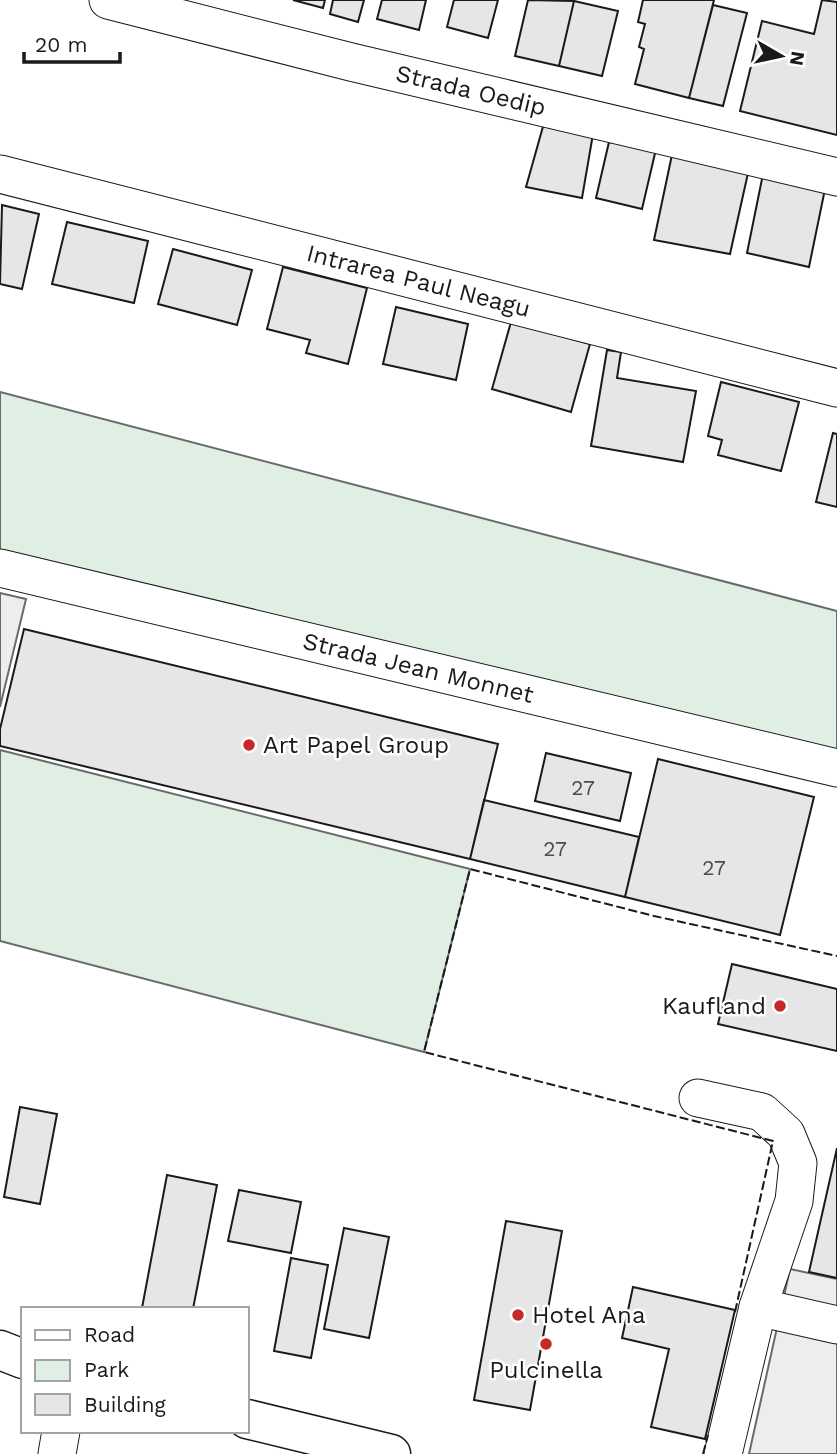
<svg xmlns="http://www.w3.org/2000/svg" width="837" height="1454" viewBox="0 0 837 1454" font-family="'Work Sans',sans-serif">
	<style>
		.green { fill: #e0efe3; stroke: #6a6a6a; stroke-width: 2 }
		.parking { fill: #ededed; stroke: #6a6a6a; stroke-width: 2 }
		.building { fill: #e6e6e6; stroke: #1a1a1a; stroke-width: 2 }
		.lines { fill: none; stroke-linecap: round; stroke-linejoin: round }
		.minor-casing { stroke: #1a1a1a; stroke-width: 39 }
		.major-casing { stroke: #1a1a1a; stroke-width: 41 }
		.minor { stroke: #fff; stroke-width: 37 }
		.major { stroke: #fff; stroke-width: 38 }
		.fence { stroke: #1a1a1a; stroke-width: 2; stroke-dasharray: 9 3.5; stroke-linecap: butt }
		.poi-dot { fill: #c62828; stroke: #fff; stroke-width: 2.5 }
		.labels { text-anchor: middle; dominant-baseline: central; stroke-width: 5; stroke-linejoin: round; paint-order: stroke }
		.number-label { font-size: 21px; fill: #4d4d4d }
		.street-label { font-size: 24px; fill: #1a1a1a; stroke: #fff }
		.poi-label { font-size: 24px; fill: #1a1a1a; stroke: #fff; text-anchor: start }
	</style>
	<rect width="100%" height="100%" fill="#fff"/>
	<path class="green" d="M0,392L837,611V752L0,551Z
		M0,750L470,869L424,1052L0,941Z"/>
	<path class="parking" d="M0,593L26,599L0,707Z
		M790,1269L837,1279V1454H749Z"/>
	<path class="building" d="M293,0H325L323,8Z
		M333,0H364L358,22L330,14Z
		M382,0H426L419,30L377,19Z
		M454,0H498L488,38L447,27Z
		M528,0L574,1L559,66L515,56Z
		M643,0H714L689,98L635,84L644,49L639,47L645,24L638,22Z
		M822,0L837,2V135L740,111L762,21L814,34Z
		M574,1L618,11L602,76L559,66Z
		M713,5L747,13L723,106L689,98Z
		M544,123L593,134L582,198L526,187Z
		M609,142L656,149L642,209L596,198Z
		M673,150L750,164L730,254L654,240Z
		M763,174L825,189L809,267L747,253Z
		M2,205L39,214L22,289L0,284Z
		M67,222L148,241L134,303L52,284Z
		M173,249L252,270L237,325L158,304Z
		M283,267L367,288L348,364L306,353L310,340L267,329Z
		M396,307L468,324L456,380L383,364Z
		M511,322L590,344L571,412L492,389Z
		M607,350L621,352L617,378L696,391L683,462L591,446Z
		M721,382L799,402L781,471L718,455L722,440L708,436Z
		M833,433L837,434V507L816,502Z
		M24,629L498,744L470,859L0,746V729Z
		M546,753L631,773L620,821L535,801Z
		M658,759L814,797L780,935L625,897Z
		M484,800L639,837L625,897L470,859Z
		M732,964L837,989V1051L718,1024Z
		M20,1107L57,1114L40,1204L4,1197Z
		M837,1148V1278L809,1272Z
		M167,1175L217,1185L193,1309L142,1308Z
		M239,1190L301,1202L291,1253L228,1241Z
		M506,1221L562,1231L530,1410L474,1400Z
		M344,1228L389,1237L369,1338L324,1329Z
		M291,1258L328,1265L311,1358L274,1351Z
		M633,1287L735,1310L705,1439L651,1427L669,1349L622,1338Z"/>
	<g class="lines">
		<g class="minor-casing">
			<g id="minor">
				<path id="s1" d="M108,0L351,62L837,177"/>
				<path id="s2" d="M0,174L837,388"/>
				<path id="s3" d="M0,568L837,768"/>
				<path d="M698,1098L762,1112L786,1134L798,1163L794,1201L758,1307L723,1454"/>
				<path d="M758,1307L837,1325"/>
				<path d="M57,1454L61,1431"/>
			</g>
		</g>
		<g class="major-casing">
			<path id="major" d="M0,1350L23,1359
				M247,1419L391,1454"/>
		</g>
		<use href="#minor" class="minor"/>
		<use href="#major" class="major"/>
		<path class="fence" d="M735,1312L773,1141L424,1052L470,869L654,916L837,956
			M703,1454L708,1435"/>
	</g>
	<g class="poi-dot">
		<circle cx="249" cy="745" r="7"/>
		<circle cx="780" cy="1006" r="7"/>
		<circle cx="518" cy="1315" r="7"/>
		<circle cx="546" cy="1344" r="7"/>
	</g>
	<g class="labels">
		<g class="number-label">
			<text x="583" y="787">27</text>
			<text x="555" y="848">27</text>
			<text x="714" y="867">27</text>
		</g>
		<g class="street-label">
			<text stroke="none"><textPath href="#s1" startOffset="374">Strada Oedip</textPath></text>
			<text stroke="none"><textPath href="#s2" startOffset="432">Intrarea Paul Neagu</textPath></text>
			<text stroke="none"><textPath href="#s3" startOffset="430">Strada Jean Monnet</textPath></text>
		</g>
		<g class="poi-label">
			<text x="263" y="745">Art Papel Group</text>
			<text x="766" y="1006" text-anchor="end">Kaufland</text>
			<text x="532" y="1315">Hotel Ana</text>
			<text x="546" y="1370" text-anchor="middle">Pulcinella</text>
		</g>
	</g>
	<rect x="21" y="1307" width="228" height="126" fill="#ffffff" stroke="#a3a3a3" stroke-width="2"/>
	<rect x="35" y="1330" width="35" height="10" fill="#ffffff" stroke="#a3a3a3" stroke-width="2"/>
	<text x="84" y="1342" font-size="21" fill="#1a1a1a">Road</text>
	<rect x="35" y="1360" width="35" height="21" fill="#e0efe3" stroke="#a3a3a3" stroke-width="2"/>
	<text x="84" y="1377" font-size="21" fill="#1a1a1a">Park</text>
	<rect x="35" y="1394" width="35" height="21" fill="#e6e6e6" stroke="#a3a3a3" stroke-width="2"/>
	<text x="84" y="1412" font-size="21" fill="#1a1a1a">Building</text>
	<g transform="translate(781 56) rotate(99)" stroke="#ffffff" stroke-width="5" paint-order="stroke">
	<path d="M0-5L12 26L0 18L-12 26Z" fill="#1a1a1a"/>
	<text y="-10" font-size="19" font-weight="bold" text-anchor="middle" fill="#1a1a1a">N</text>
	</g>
	<path d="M24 52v10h96v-10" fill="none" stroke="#1a1a1a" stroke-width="3.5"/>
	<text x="35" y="52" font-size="21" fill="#1a1a1a" stroke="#ffffff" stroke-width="5" paint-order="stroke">20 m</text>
</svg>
